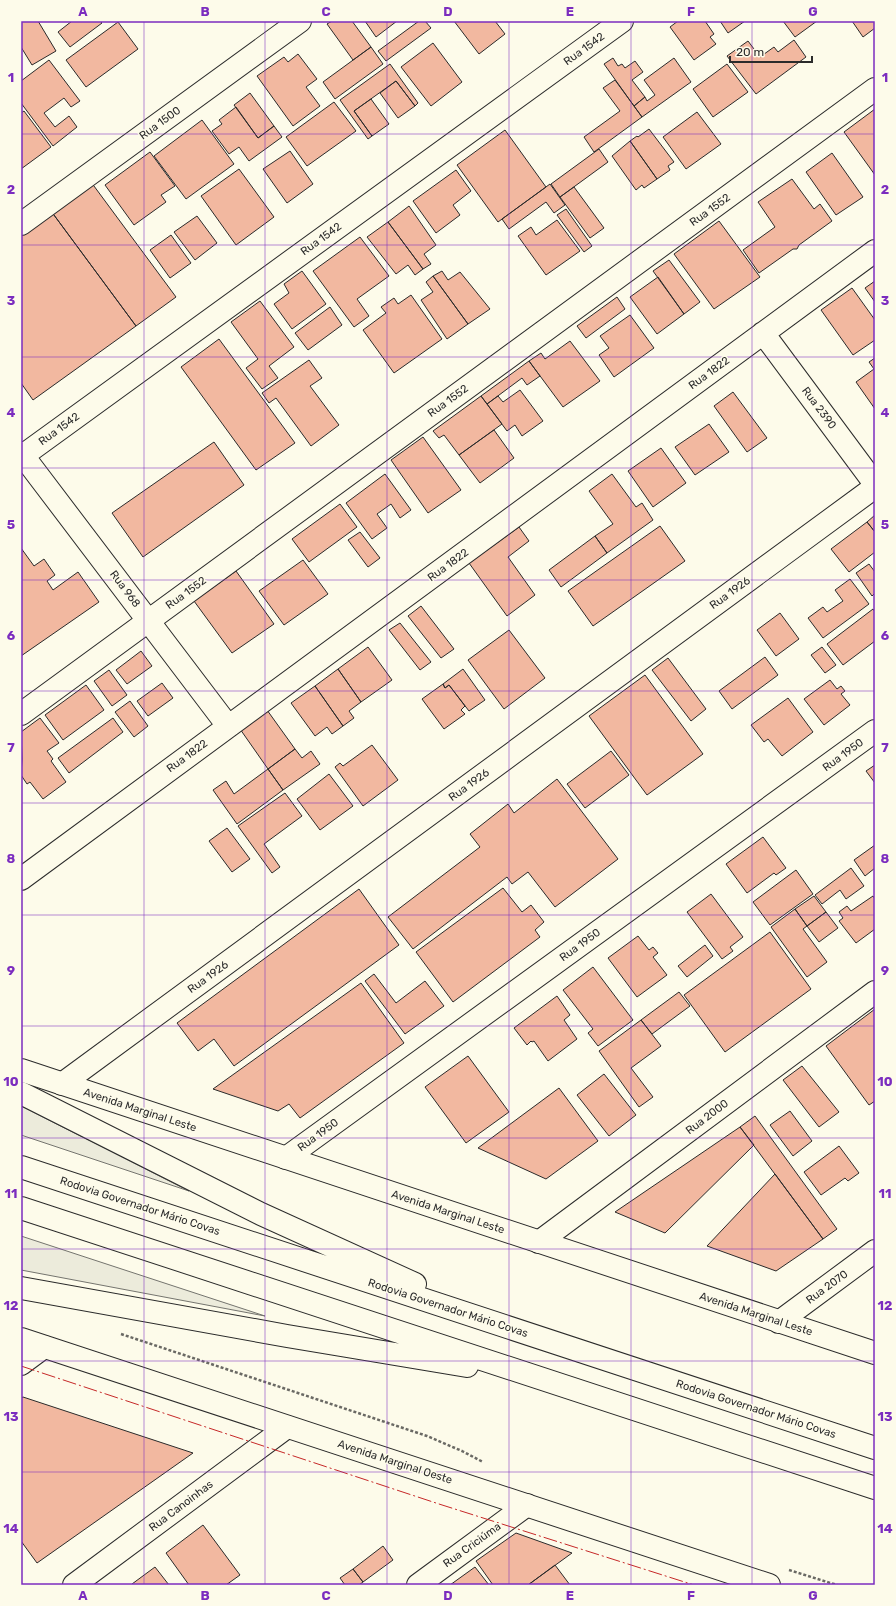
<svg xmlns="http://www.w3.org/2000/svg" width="896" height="1606" viewBox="0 0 896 1606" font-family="Rubik,sans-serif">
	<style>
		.green { fill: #ecebdb; stroke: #74746e }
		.building { fill: #f2b8a0; stroke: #2b2b2b }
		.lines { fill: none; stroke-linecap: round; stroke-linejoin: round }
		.minor-casing { stroke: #2b2b2b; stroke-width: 24 }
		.major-casing { stroke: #2b2b2b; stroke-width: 24 }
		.highway-casing { stroke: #2b2b2b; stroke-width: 24 }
		.path { stroke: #6a6964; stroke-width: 2.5; stroke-dasharray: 3 2; stroke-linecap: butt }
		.minor { stroke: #fdfbea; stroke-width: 22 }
		.major { stroke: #fdfbea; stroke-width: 22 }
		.highway { stroke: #fdfbea; stroke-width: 22 }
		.power { stroke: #c62828; stroke-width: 1; stroke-dasharray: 14 3 2 3; stroke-linecap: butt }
		.grid { fill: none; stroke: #7b2cbf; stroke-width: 1; stroke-opacity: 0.55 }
		.labels { text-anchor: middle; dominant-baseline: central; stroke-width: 3; stroke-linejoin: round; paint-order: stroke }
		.street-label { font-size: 11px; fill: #2b2b2b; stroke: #fdfbea }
		.neatline { fill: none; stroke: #7b2cbf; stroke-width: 1.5 }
		.grid-label { font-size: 13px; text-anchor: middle; font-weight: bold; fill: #7b2cbf }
	</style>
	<rect width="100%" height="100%" fill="#fdfbea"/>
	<path class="green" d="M21,1106L189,1191L21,1135Z
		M21,1236L265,1316L21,1270Z"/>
	<path class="building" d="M21,21H38L56,51L32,65L21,47Z
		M72,21H100L102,23L70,47L58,32Z
		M332,21H352L371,47L353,60L327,24Z
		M365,21H397L376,37Z
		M419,21H425L431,28L386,61L378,51Z
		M454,21H495L505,34L479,54Z
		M678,21H705L714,34L710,37L716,44L694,60L670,27Z
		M720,21H745L728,33Z
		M783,21H817L795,37Z
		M852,21H875V28L863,37Z
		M118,22L138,49L86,87L66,60Z
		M794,40L806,57L756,94L727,56L748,41L760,57L774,47L778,52Z
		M433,43L462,82L431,106L401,67Z
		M371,47L383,64L335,99L323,82Z
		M298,54L317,79L306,87L320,106L293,126L257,76L284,57L288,62Z
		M613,58L618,66L622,64L625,68L635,61L643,72L632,80L645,97L634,106L604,64Z
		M674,58L691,82L642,117L634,106L645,97L647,101L655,95L644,80Z
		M49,60L80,101L71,107L64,98L44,113L55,127L69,116L77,127L53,146L21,103V81Z
		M390,64L418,103L415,106L396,81L354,111L372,136L368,139L340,100Z
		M727,64L748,92L713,117L693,89Z
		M615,80L642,117L594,152L584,137L620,111L603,88Z
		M396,81L415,106L398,118L380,93Z
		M250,93L274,126L258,138L234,105Z
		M371,99L389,124L372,136L354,111Z
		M334,102L356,131L307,166L286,137Z
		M236,107L258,138L274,126L282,137L249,161L239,147L229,154L212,131L222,124L219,120Z
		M875,109V175L844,132Z
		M24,111L51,147L21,169V113Z
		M697,112L721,144L686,169L663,137Z
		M202,120L234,164L186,199L154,156Z
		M649,129L674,162L668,166L670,170L657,179L630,141L637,136L638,137Z
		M505,130L546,187L498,222L457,165Z
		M630,141L657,179L644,188L642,185L636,190L612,156Z
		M599,149L608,162L560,197L551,184Z
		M290,151L313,184L287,203L263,169Z
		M150,152L175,186L161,195L166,202L134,225L105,185Z
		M832,153L863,197L836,215L806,172Z
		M239,169L274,217L236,245L201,196Z
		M456,170L471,191L453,205L460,215L436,233L413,201Z
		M792,179L814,209L820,204L832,221L799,245L797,249H793L759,273L743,250L775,227L758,202Z
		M91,182L176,297L136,326L51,211Z
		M550,184L565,205L554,213L546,202L509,229L502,219Z
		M574,187L604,228L590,238L560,197Z
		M409,206L436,245L424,254L431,264L423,269L388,222Z
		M566,209L592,246L584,252L557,215Z
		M51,211L136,326L33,400L21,383V233Z
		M197,216L217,243L195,260L174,232Z
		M557,220L580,251L546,275L518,236L531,227L536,235Z
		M719,221L760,277L714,309L674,254Z
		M388,222L423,269L415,275L408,265L396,274L367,237Z
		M171,235L191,263L170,278L150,250Z
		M360,237L389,276L357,299L369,316L354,327L313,271Z
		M669,260L700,302L684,314L653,271Z
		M302,271L326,304L292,329L274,304L289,293L284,284Z
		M442,271L448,280L460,272L490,309L468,324L433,276Z
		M433,276L468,324L447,339L421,300L433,292L426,282Z
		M658,277L684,314L657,334L630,297Z
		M875,281V302L865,288Z
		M852,288L875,320V340L853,355L821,310Z
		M411,295L442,339L394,373L363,330L386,313L381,307L394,298L398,304Z
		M617,297L625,309L586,338L577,326Z
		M260,301L294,347L269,366L278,378L262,389L246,368L258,359L231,322Z
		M330,307L342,325L308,350L295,333Z
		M630,315L654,348L614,377L599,355L609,348L600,336Z
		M219,339L295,443L256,470L181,367Z
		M570,341L600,381L563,407L529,361L541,353L545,359Z
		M875,358V409L856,382L874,369L869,362Z
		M309,360L322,378L310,386L339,425L311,446L276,398L269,403L262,393Z
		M529,361L540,376L527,385L522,378L487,404L481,396Z
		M520,390L543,421L522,436L515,425L507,431L487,404L498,396L503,402Z
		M733,392L767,438L747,452L714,406Z
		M481,396L502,424L459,455L444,435L439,438L433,431Z
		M709,424L729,452L695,475L675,447Z
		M494,430L514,458L480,483L459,455Z
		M423,437L461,490L428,513L391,460Z
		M214,442L244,485L143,557L112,513Z
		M661,448L686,483L653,507L628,471Z
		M385,474L411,510L400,518L391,504L377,514L387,528L372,539L346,503Z
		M612,474L636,507L642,503L653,520L607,553L595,536L613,524L589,491Z
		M340,504L357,527L309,562L292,539Z
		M875,515V532L867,522Z
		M867,522L875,532V552L849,572L831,549Z
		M660,526L685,561L593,626L568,591Z
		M519,527L529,541L508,557L535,595L507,616L469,563Z
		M360,532L380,558L368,567L348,540Z
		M595,536L607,553L561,587L549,570Z
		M21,548L34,566L44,559L55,575L47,581L53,590L78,572L99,602L21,656Z
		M303,560L328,594L284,625L259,591Z
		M869,564L875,572V593L872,596L856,573Z
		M236,571L274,624L232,653L194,601Z
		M850,579L869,604L823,638L808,618L823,607L827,612L843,601L835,590Z
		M421,606L454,649L441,658L408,616Z
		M873,609L875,612V641L843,665L827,644Z
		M780,613L799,639L776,656L757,630Z
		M400,623L431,662L420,670L389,630Z
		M509,630L545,678L504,709L468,660Z
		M368,647L392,680L361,702L338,669Z
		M822,647L836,665L825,673L811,655Z
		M141,651L152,666L127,684L116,670Z
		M765,657L778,675L732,709L719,691Z
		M668,658L706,709L691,721L652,670Z
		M338,669L361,702L349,711L354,718L343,726L315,686Z
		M463,669L485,700L469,711L449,685L445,688L443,684Z
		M109,670L127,695L112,706L94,681Z
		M645,675L703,754L647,795L589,716Z
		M830,680L837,689L841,686L845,691L841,694L850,705L824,725L804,699Z
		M162,683L173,698L148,716L137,701Z
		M443,684L445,688L449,685L465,706L461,710L465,714L444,729L422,699Z
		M86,685L104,710L63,740L45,715Z
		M315,686L343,726L332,734L327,727L315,736L291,703Z
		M788,698L813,732L782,756L768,739L764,742L751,725Z
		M130,701L148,726L134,737L115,712Z
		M267,710L295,749L268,769L240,729Z
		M40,718L59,743L47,751L53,759L51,761L66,782L43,799L30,782L27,784L21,775L22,759L21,732Z
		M113,718L123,732L69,773L58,758Z
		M372,745L398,780L363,806L335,767L340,763L343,766Z
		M295,749L302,758L311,751L320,764L283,790L268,769Z
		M611,751L629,775L585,808L567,784Z
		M875,765V783L866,771Z
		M268,769L283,790L237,824L213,790L226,781L234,794Z
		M329,774L353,806L320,830L297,799Z
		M557,779L618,859L555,907L528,872L512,884L507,877L413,949L388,917L480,847L470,834L508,804L514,813Z
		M285,793L302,816L264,844L280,867L272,873L238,826Z
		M227,828L250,859L232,872L209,841Z
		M763,837L786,868L776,875L774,873L747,893L726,864Z
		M875,845V868L865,876L854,860Z
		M851,868L864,886L846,899L840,890L822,904L815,895Z
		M796,870L813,894L770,925L753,902Z
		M503,888L522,912L531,905L544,922L535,930L540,937L453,1002L416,952Z
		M359,889L399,945L234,1066L214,1039L198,1051L177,1023Z
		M711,894L743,937L730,947L733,951L722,959L687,912Z
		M814,896L826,912L807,926L795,909Z
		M873,896L875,899V929L856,943L839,921L843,918L839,912L847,906L851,911Z
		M795,909L807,926L803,929L827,962L807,977L771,927Z
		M826,912L838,928L819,942L807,926Z
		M770,932L811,989L725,1052L684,995Z
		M638,936L649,950L653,947L658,953L653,957L667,975L637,997L608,958Z
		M705,945L713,956L687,977L678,966Z
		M593,967L633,1020L598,1046L588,1033L593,1029L563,990Z
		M374,974L396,1003L425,981L444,1006L405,1034L365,981Z
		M361,983L404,1043L300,1118L289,1104L278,1111L213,1089Z
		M679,992L690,1006L652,1034L641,1020Z
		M557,996L570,1015L564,1020L577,1039L548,1061L534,1041L532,1042L531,1041L527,1045L514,1028Z
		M875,1009V1101L869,1105L826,1046Z
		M641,1020L661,1046L631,1068L653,1097L639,1107L599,1051Z
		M468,1056L509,1112L466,1143L425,1087Z
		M802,1066L839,1112L819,1127L783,1080Z
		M604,1074L636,1115L609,1136L577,1095Z
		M559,1088L598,1141L546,1179L478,1148Z
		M790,1111L812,1141L793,1156L770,1125Z
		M755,1116L837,1229L823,1239L740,1127Z
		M740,1127L754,1145L665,1233L615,1212Z
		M839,1146L859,1173L848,1181L845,1178L821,1195L804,1172Z
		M775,1174L823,1239L776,1271L707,1246Z
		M23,1397L193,1453L37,1563L21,1541V1398Z
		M203,1525L240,1575L226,1585H189L166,1553Z
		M516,1533L572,1553L528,1585H493L476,1561Z
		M383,1546L393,1560L363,1582L353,1569Z
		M555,1565L570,1585H528Z
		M155,1567L169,1585H133L132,1584Z
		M475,1567L489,1585H450Z
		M353,1569L363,1582L359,1585H345L340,1578Z"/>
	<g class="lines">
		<g class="minor-casing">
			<path id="minor" d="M21,224L300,21
				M763,333L875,484
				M21,453L228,726
				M21,457L622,21
				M21,714L875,89
				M21,879L875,251
				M62,1084L875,487
				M286,1158L875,731
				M539,1242L875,992
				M779,1322L875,1251
				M21,1364L44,1347
				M74,1585L287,1427
				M418,1585L527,1505"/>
		</g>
		<g class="major-casing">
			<path id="major" d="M21,1070L875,1353
				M21,1339L769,1585"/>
		</g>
		<g class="highway-casing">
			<path id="highway" d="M21,1093L261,1214L415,1284
				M21,1167L875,1448
				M21,1208L875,1488
				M21,1288L287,1336L467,1366"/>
		</g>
		<path class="path" d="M121,1334L427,1436L462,1451L483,1462
			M789,1570L837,1585"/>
		<use href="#minor" class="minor"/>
		<use href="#major" class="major"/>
		<use href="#highway" class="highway"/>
		<path class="power" d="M21,1366L439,1504L694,1585"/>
	</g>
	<path class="grid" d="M144,21V1585M265,21V1585M387,21V1585M509,21V1585M631,21V1585M752,21V1585M21,134H875M21,245H875M21,357H875M21,468H875M21,580H875M21,691H875M21,803H875M21,915H875M21,1026H875M21,1138H875M21,1249H875M21,1361H875M21,1472H875"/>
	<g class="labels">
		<g class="street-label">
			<text transform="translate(584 49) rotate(-36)">Rua 1542</text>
			<text transform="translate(160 123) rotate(-36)">Rua 1500</text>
			<text transform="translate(710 210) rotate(-36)">Rua 1552</text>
			<text transform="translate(321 239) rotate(-36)">Rua 1542</text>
			<text transform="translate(709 373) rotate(-36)">Rua 1822</text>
			<text transform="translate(448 401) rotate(-36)">Rua 1552</text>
			<text transform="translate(819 408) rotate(53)">Rua 2390</text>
			<text transform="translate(59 429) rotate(-36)">Rua 1542</text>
			<text transform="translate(448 565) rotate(-36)">Rua 1822</text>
			<text transform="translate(125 589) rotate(53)">Rua 968</text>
			<text transform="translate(186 593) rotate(-36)">Rua 1552</text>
			<text transform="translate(730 593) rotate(-36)">Rua 1926</text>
			<text transform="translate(843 755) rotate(-36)">Rua 1950</text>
			<text transform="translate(187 756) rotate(-36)">Rua 1822</text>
			<text transform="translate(469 785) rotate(-36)">Rua 1926</text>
			<text transform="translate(580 945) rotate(-36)">Rua 1950</text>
			<text transform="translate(208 977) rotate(-36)">Rua 1926</text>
			<text transform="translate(140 1110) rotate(18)">Avenida Marginal Leste</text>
			<text transform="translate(707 1117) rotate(-37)">Rua 2000</text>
			<text transform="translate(318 1135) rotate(-36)">Rua 1950</text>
			<text transform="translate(140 1206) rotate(18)">Rodovia Governador Mário Covas</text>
			<text transform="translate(448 1212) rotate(18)">Avenida Marginal Leste</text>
			<text transform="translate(827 1287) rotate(-36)">Rua 2070</text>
			<text transform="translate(448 1308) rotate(18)">Rodovia Governador Mário Covas</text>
			<text transform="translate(756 1314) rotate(18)">Avenida Marginal Leste</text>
			<text transform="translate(756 1409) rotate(18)">Rodovia Governador Mário Covas</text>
			<text transform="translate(395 1462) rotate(18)">Avenida Marginal Oeste</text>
			<text transform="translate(181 1506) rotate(-37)">Rua Canoinhas</text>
			<text transform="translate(472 1545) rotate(-36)">Rua Criciúma</text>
		</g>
	</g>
	<rect width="896" height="1606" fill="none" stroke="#fdfbea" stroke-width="44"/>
	<path d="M730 56v6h82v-6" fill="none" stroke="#2b2b2b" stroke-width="2"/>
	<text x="736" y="56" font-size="12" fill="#2b2b2b" stroke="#fdfbea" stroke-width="3" paint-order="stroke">20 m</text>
	<rect x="22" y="22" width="852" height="1562" class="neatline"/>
	<g class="grid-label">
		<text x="83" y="16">A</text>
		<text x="205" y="16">B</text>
		<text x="326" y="16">C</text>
		<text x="448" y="16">D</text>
		<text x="570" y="16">E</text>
		<text x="691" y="16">F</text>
		<text x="813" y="16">G</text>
		<text x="11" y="82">1</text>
		<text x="885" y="82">1</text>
		<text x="11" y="194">2</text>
		<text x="885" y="194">2</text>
		<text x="11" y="305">3</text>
		<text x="885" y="305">3</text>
		<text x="11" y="417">4</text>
		<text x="885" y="417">4</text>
		<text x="11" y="529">5</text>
		<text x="885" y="529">5</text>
		<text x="11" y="640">6</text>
		<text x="885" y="640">6</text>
		<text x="11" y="752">7</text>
		<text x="885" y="752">7</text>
		<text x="11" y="863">8</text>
		<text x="885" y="863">8</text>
		<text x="11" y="975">9</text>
		<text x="885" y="975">9</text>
		<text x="11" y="1086">10</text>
		<text x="885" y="1086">10</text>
		<text x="11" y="1198">11</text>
		<text x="885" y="1198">11</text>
		<text x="11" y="1310">12</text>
		<text x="885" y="1310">12</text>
		<text x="11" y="1421">13</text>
		<text x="885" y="1421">13</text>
		<text x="11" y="1533">14</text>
		<text x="885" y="1533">14</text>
		<text x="83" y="1600">A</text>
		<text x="205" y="1600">B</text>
		<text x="326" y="1600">C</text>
		<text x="448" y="1600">D</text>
		<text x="570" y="1600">E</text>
		<text x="691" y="1600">F</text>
		<text x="813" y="1600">G</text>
	</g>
</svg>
